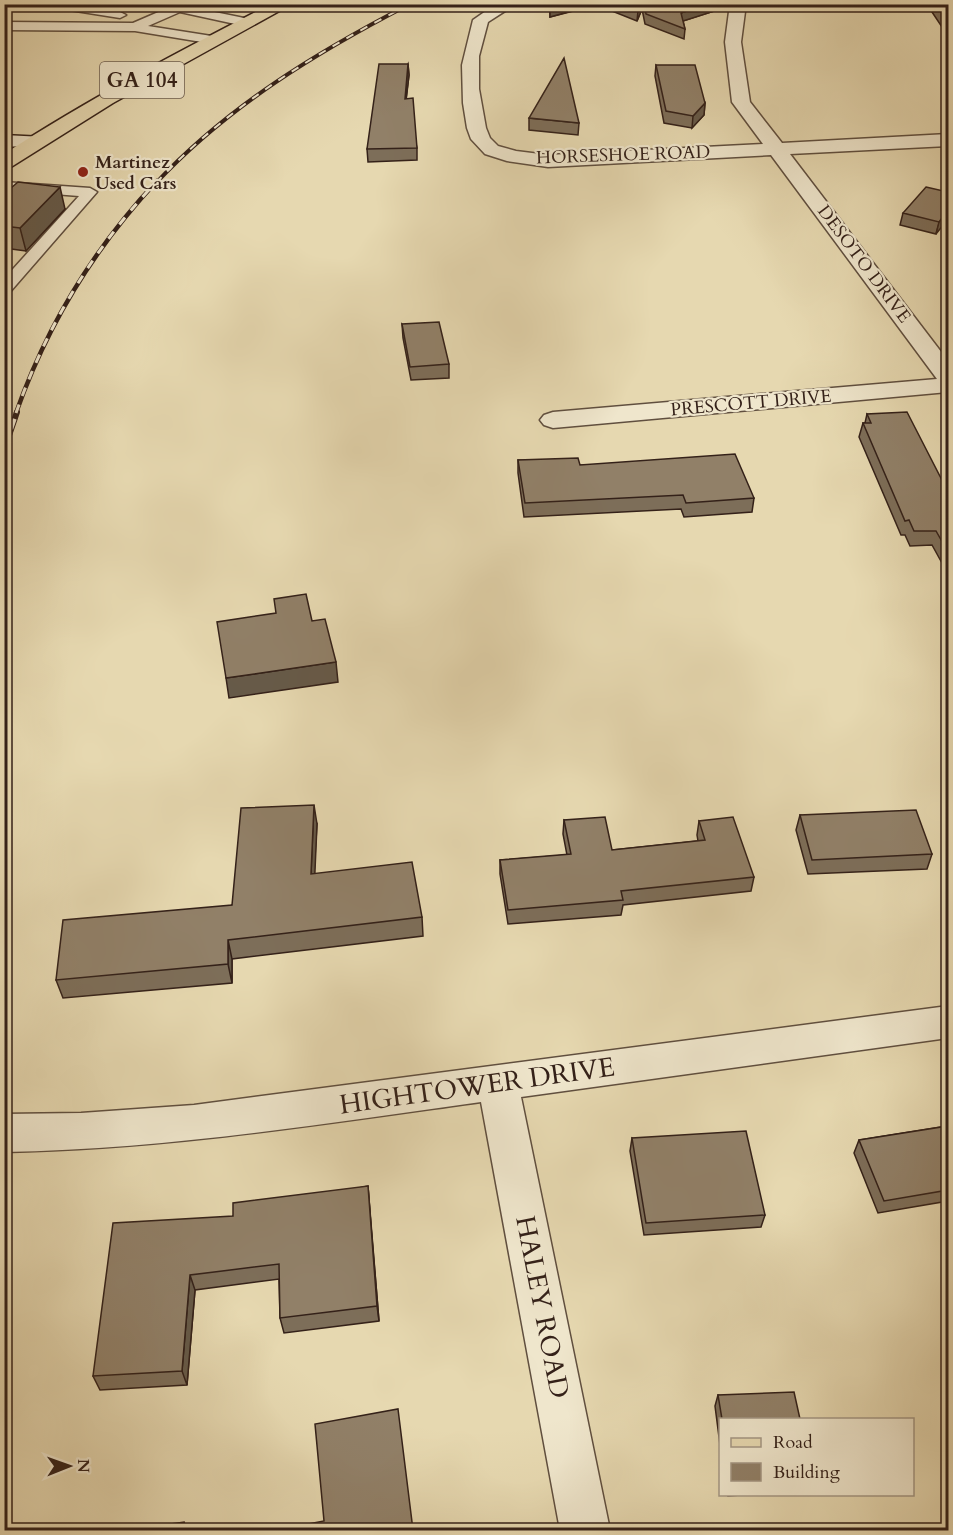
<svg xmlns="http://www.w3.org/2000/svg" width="953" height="1535" viewBox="0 0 953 1535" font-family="Cardo,serif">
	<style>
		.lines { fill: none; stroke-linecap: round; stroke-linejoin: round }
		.service-casing { stroke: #604f3f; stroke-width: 3 }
		.minor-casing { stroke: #604f3f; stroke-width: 3 }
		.secondary-casing { stroke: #342119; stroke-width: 3 }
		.primary-casing { stroke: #342119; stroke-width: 3 }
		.service { fill: #efe6cc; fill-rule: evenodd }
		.minor { fill: #efe6cc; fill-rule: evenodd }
		.secondary { fill: #efe6cc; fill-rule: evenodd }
		.primary { fill: #e6d8b0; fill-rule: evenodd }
		.rail-far2-casing { stroke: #342119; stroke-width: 4 }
		.rail-far1-casing { stroke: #342119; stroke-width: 4.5 }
		.rail-casing { stroke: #342119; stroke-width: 6 }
		.rail-far2 { stroke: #efe6cc; stroke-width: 2; stroke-dasharray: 8; stroke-linecap: butt }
		.rail-far1 { stroke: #efe6cc; stroke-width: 3; stroke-dasharray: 9; stroke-linecap: butt }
		.rail { stroke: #efe6cc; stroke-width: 4; stroke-dasharray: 11; stroke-linecap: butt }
		.wall { fill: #7d6e59; stroke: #342119; stroke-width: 1.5 }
		.shaded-wall { fill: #665a49; stroke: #342119; stroke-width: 1.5 }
		.building { fill: #918068; stroke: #342119; stroke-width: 1.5 }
		.poi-dot { fill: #8f2418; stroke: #efe6cc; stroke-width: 2 }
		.labels { text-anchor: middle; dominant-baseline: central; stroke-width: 4.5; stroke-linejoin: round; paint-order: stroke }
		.far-street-label { font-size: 18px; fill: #342119; stroke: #efe6cc }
		.far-poi-label { font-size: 18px; font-weight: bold; fill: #342119; stroke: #efe6cc; text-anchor: start }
		.shield { fill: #efe6cc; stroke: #6c5c4f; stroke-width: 1.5 }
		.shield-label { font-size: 21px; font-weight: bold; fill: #342119 }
		.near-street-label { font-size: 27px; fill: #342119; stroke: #efe6cc }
	</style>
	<rect width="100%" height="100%" fill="#e6d8b0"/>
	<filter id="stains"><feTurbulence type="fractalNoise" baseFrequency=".00333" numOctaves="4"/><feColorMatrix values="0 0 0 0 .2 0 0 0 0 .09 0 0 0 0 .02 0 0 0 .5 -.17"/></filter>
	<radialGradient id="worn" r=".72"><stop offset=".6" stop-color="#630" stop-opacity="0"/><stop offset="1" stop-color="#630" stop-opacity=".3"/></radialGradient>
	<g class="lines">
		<g class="service-casing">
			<path id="service" d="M58,4H75L120,12L126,15L120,18L63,9L59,8Z
				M177,4H192L190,7L249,19L255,23L249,27L180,12L148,26L218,37V43L214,44L135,31L4,30V22L133,23Z
				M4,182L90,188L97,192L10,292L4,294V279L79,196L4,190Z"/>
		</g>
		<g class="minor-casing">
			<path id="minor" d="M496,4H516L488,22L479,56V89L486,128L490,138L498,146L516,151L548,155L763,144L732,102L725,42L730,4H746L741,42L750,102L782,143L948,134V146L790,154L948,361V392L553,428L544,425L540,420L544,415L553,412L937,379L771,155L548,167L507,161L485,154L471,139L467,128L463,103L462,65L473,20Z
				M948,1006V1038L521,1097L610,1530H560L481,1102C323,1124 165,1149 4,1152V1114L81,1113L194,1105Z"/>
		</g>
		<g class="secondary-casing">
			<path id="secondary" d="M4,135L44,137L46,141L44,145L4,147Z"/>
		</g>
		<g class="primary-casing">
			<path id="primary" d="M271,4H292L113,103L11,167L4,169V154C90,98 180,51 271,4Z"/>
		</g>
		<use href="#service" class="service"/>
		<use href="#minor" class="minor"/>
		<use href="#secondary" class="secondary"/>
		<use href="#primary" class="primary"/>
		<g class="rail-far2-casing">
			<path id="rail-far2" d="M156,183C228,106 317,52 410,4"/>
		</g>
		<g class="rail-far1-casing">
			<path id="rail-far1" d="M16,413C47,325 93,249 157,181"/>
		</g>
		<g class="rail-casing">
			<path id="rail" d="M4,450L17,412"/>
		</g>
		<use href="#rail-far2" class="rail-far2"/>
		<use href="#rail-far1" class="rail-far1"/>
		<use href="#rail" class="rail"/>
	</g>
	<path class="wall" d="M552,4H728L727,7L683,21L685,29L684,39L645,24L642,9L637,21L597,5L550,17V8Z
		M910,4H948V36L928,6Z
		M408,64L409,75L406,99L417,148V160L368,162L367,149Z
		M656,65L705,103L704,115L692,128L664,123L655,76Z
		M529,118L579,123L578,135L529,130Z
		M948,192L936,234L900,225L903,213Z
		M4,194L65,209L26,251L4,248Z
		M402,324L449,364V378L411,380L403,338Z
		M867,414L948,492V574L932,545L910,546L905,535H901L859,437L863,423H865Z
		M518,460L580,465L754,498L752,512L684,517L681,509L524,517L518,473Z
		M800,815L932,854L927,869L808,874L796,830Z
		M564,820L612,850L698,841L697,835L699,821L754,877L751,891L623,905L621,915L508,924L500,874V860L567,855L563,834Z
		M317,824L314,874L422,917L423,936L232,959V983L63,998L56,980L232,905Z
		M948,1126V1201L878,1213L854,1153L859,1140Z
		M632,1138L765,1215L761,1227L644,1235L630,1151Z
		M368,1186L379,1321L284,1333L280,1318L279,1279L195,1290L187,1385L100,1390L93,1376L233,1216Z
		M718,1395L800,1419H720V1445L715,1406Z
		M728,1494H755L728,1496Z"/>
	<path class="shaded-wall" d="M562,4H597L550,17V8Z
		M641,4H643L642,9L637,21L638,11Z
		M707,4H728L727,7L680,22L681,13Z
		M408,64L409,75L405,110V99Z
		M705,103L704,115L692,128L693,116Z
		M60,187L65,209L26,251L20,228Z
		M948,210V219L936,234L939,222Z
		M336,662L338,682L229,698L226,678Z
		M314,805L317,824L314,894L311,874Z
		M228,940L232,959V983L228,964Z
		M368,1186L369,1202L379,1321L377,1306Z
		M190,1275L195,1290L187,1385L182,1371Z
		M184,1522L188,1530H184Z"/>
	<path class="building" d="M552,4H562L550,8Z
		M621,4H641L638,11Z
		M644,4H707L681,13L685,29L646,14Z
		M936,4H948V23Z
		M564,58L579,123L529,118Z
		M379,64H408L405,99L413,98L417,148L367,149Z
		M656,65H695L705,103L693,116L666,111Z
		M18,182L60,187L20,228L4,226V194Z
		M926,187L948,192V210L939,222L903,213Z
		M439,322L449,364L410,367L402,324Z
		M907,412L948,492V552L936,531H914L909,520L905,521L863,423H871L867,414Z
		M735,454L754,498L686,503L683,495L525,503L518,460L578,458L580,465Z
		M306,594L312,621L325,619L336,662L226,678L217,622L276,613L274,599Z
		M314,805L311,874L412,862L422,917L228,940V964L56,980L63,920L232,905L241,808Z
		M916,810L932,854L812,860L800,815Z
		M605,817L612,850L705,840L699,821L733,817L754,877L621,891L623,900L508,910L500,860L571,854L564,820Z
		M948,1126V1190L884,1201L859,1140Z
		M746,1131L765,1215L646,1223L632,1138Z
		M368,1186L377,1306L280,1318L279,1264L190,1275L182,1371L93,1376L113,1223L233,1216V1203Z
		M794,1392L800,1419H722L718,1395Z
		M398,1409L413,1530H282V1529L324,1521L315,1424Z
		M184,1522V1530H128Z"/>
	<circle class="poi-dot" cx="83" cy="172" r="6"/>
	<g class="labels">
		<g class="far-street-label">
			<text transform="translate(623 155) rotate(-2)">HORSESHOE ROAD</text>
			<text transform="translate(864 264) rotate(53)">DESOTO DRIVE</text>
			<text transform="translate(751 403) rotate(-5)">PRESCOTT DRIVE</text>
		</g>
		<g class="far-poi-label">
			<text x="95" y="162">Martinez<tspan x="95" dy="21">Used Cars</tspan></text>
		</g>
		<rect class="shield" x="100" y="62" width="84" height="36" rx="4.5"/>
		<g class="shield-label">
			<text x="142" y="80">GA 104</text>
		</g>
		<g class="near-street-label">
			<text transform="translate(477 1086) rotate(-8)">HIGHTOWER DRIVE</text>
			<text transform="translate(542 1307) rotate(79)">HALEY ROAD</text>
		</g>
	</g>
	<rect width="953" height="1535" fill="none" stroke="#e6d8b0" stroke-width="24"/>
	<rect x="6" y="6" width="941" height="1523" fill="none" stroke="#342119" stroke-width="3"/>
	<rect x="12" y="12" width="929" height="1511" fill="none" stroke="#342119" stroke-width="1.5"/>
	<rect x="719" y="1418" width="195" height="78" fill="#efe6cc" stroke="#a49784" stroke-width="1.5"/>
	<rect x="731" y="1438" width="30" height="9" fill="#e6d8b0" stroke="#a49784" stroke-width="1.5"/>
	<text x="773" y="1448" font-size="18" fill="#342119">Road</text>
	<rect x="731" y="1463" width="30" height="18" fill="#918068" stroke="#a49784" stroke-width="1.5"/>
	<text x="773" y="1478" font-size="18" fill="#342119">Building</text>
	<g transform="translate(69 1466) rotate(89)" stroke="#efe6cc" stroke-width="4.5" paint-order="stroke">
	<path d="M0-4.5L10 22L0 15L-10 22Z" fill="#342119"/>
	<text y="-9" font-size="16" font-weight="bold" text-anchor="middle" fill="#342119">N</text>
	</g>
	<rect width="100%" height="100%" filter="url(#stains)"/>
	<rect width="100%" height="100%" fill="url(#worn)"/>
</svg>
